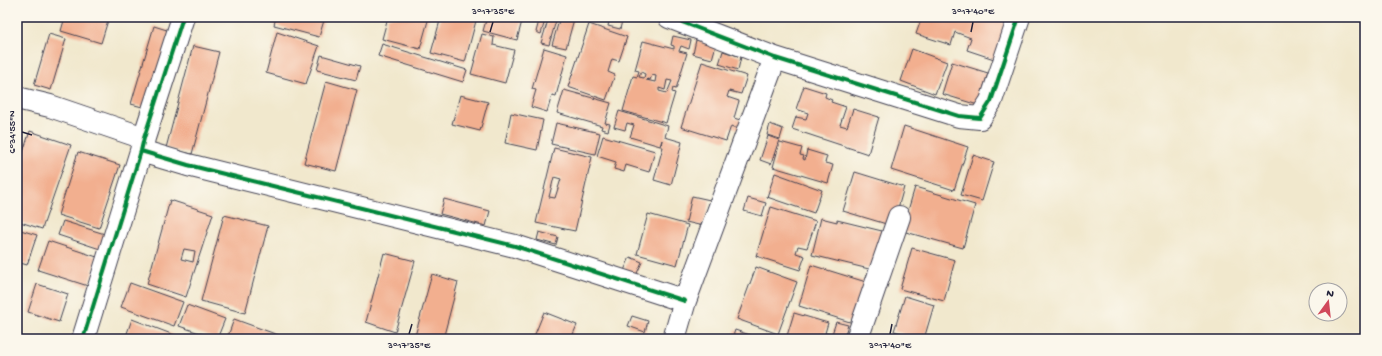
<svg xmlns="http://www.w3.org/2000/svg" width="1382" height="356" viewBox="0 0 1382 356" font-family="'Gochi Hand',sans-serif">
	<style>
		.building { fill: #f2af8f; fill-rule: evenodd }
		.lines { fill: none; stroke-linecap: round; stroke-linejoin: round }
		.minor-casing { stroke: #414051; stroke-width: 24 }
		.minor { stroke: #fff; stroke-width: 22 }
		.cycleway-casing { stroke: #fbf7ec; stroke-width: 6 }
		.cycleway { stroke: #00873e; stroke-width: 4 }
		.ticks { fill: none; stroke: #22223b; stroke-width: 1.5 }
		.neatline { fill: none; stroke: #22223b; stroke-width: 1.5 }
		.ticks-label { font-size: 10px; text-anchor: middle; fill: #22223b }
	</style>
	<rect width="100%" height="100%" fill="#fbf7ec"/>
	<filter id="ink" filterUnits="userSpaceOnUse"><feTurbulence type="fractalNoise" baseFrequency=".025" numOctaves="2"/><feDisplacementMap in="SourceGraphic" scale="8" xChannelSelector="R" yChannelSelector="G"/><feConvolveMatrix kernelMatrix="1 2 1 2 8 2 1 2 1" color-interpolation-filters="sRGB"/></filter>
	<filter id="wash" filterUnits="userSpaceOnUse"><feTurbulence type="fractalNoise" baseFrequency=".012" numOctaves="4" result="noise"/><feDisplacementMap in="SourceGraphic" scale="16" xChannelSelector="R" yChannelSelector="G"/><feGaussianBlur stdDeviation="0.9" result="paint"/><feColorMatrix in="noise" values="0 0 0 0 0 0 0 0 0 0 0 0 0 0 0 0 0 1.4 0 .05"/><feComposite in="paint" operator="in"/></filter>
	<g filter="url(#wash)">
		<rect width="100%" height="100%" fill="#f1e8cd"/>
		<g id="blocks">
			<path class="building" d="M65,17H109L101,43L61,31Z
				M276,17H325L319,37L274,25Z
				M388,17H429L420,49L382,39Z
				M441,17H477L465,62L431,53Z
				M487,17H523L517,40L483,31Z
				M540,17H546L541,34L536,32Z
				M549,17H557L549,45L541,43Z
				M560,17H570V18L574,19L566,48L552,45Z
				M610,17H623L620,29L608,26Z
				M922,17H994L1010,22L997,60L967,50L971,38L955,32L951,45L916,34Z
				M589,24L627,37L619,61L612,59L608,72L615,75L606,100L568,87Z
				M154,26L170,31L146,108L131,104Z
				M277,32L319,46L306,84L266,73Z
				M49,34L66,39L51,90L34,85Z
				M482,34L494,37L493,45L514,50L505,83L471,74Z
				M673,36L691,40L689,49L681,46L679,51L687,53L676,89L673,88L672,92L675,93L666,123L623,111L633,76L637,77L639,71L635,70L643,41L674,49V46L671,45ZM641,72L645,74L644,78L639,77ZM652,75L656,76L655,82L646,80L647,79L650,80ZM667,80L672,81L667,93L659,91V88L665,90Z
				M696,40L716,45L712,59L693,54Z
				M382,44L467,70L463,82L378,56Z
				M193,46L219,52L192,154L166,148Z
				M544,48L567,55L556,96L552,95L547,112L531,107L536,90L532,89Z
				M912,49L947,62L935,94L901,81Z
				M723,51L741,57L738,70L719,64Z
				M321,55L360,66L356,80L317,70Z
				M702,62L747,76L741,94L729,91L727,97L739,101L734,118L743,121L740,130L731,126L726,141L681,127Z
				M952,62L988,73L978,105L942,94Z
				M326,81L357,90L336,171L304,163Z
				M804,86L826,93L825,97L832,100L831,102L846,107L840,125L847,127L853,109L879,117L868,154L792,129L796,117L806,119L808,113L796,109Z
				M564,90L611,103L605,123L610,124L608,131L601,129L602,126L557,113Z
				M460,95L488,102L480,131L452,124Z
				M619,111L668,126L665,137L682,142L671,185L654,180L663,147H661L662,140L660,146L630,137L634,125L627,123L625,130L614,127Z
				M511,113L543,120L537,150L505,143Z
				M556,123L600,133L595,154L551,144Z
				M770,124L783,129L780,139L767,135Z
				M904,126L968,147L954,190L891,170Z
				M30,131L71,145L42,229L17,221V170Z
				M603,136L655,151L649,172L626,165L624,172L614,169L616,162L597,156Z
				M768,136L779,140L771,164L760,160Z
				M780,142L802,148L800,155L804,156L803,159L805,160L807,150L827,156L825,163L833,165L828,183L773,167Z
				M554,148L592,157L575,231L536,223ZM554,177L561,179L555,198L549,197Z
				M78,152L120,165L99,228L58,215Z
				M973,155L994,162L982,201L961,195Z
				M855,172L904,187L893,226L843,211Z
				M775,173L822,190L814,213L767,197Z
				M915,187L975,205L963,248L902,231Z
				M692,196L710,200L703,226L686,222Z
				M748,198L766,203L762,216L744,211Z
				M444,199L490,211L486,226L440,214Z
				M170,200L213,214L186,297L147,284ZM184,249L195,251L193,262L181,259Z
				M771,207L816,221L807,248L798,246L796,253L805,256L800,270L756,256Z
				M648,214L688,225L677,265L637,254Z
				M224,215L268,226L245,313L201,301Z
				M821,218L837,222V220L886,232L877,266L871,264L869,269L812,255Z
				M63,221L108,235L103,250L58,235Z
				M17,229L37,235L27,265L17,262Z
				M539,232L558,237L556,245L537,240Z
				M48,241L97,257L88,286L38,270Z
				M912,248L955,260L944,301L900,289Z
				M384,253L415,261L395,332L366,322Z
				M630,257L642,262L634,280L622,275Z
				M811,265L866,282L853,323L799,306Z
				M756,267L797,282L778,334L737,319Z
				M432,274L458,282L443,339H424L415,336Z
				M130,283L183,302L174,326L121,307Z
				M37,284L68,294L59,322L28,312Z
				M905,296L934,305L924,339H920L894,331Z
				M187,305L225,319L217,339L179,326Z
				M544,312L577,325L571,339H533Z
				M794,313L828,323L825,333L838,337V339H786Z
				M632,316L648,321L645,332L628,326Z
				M132,319L174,335L173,339H125Z
				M234,319L278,335L277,339H227Z
				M836,322L848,325L844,337L832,334Z
				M735,330L762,339H732Z"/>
		</g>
	</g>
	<g filter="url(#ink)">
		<use href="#blocks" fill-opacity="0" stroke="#414051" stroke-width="1"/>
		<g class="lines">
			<g class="minor-casing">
				<path id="minor" d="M669,17L775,58L959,116L980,118L991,101L1019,17
					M17,98L50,106L144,138
					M141,151L188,165L515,246L685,301
					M83,339L141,151L144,138L183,17
					M674,339L685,301L775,58
					M857,339L899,217"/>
			</g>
			<use href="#minor" class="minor"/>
			<g class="cycleway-casing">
				<path id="cycleway" d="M669,17L775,58L959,116L980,118L991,101L1019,17
					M141,151L188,165L515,246L685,301
					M83,339L141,151L144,138L183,17"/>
			</g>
			<use href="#cycleway" class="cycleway"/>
		</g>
	</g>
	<path class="ticks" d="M490,32L493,22M971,32L973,22M22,132L32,135M409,334L412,324M890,334L892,324"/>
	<rect width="1382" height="356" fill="none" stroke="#fbf7ec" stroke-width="44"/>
	<g transform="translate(1328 302) rotate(15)"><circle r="19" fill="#fbf7ec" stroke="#a4a2a5"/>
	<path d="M0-3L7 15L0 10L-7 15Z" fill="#d1495b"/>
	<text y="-6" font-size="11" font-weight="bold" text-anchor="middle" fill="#22223b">N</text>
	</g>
	<rect x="22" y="22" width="1338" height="312" class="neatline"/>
	<g class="ticks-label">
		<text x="493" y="14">3°17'35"E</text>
		<text x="973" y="14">3°17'40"E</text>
		<text transform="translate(11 132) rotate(-90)" y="4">6°34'55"N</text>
		<text x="409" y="348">3°17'35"E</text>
		<text x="890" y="348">3°17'40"E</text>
	</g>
</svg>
